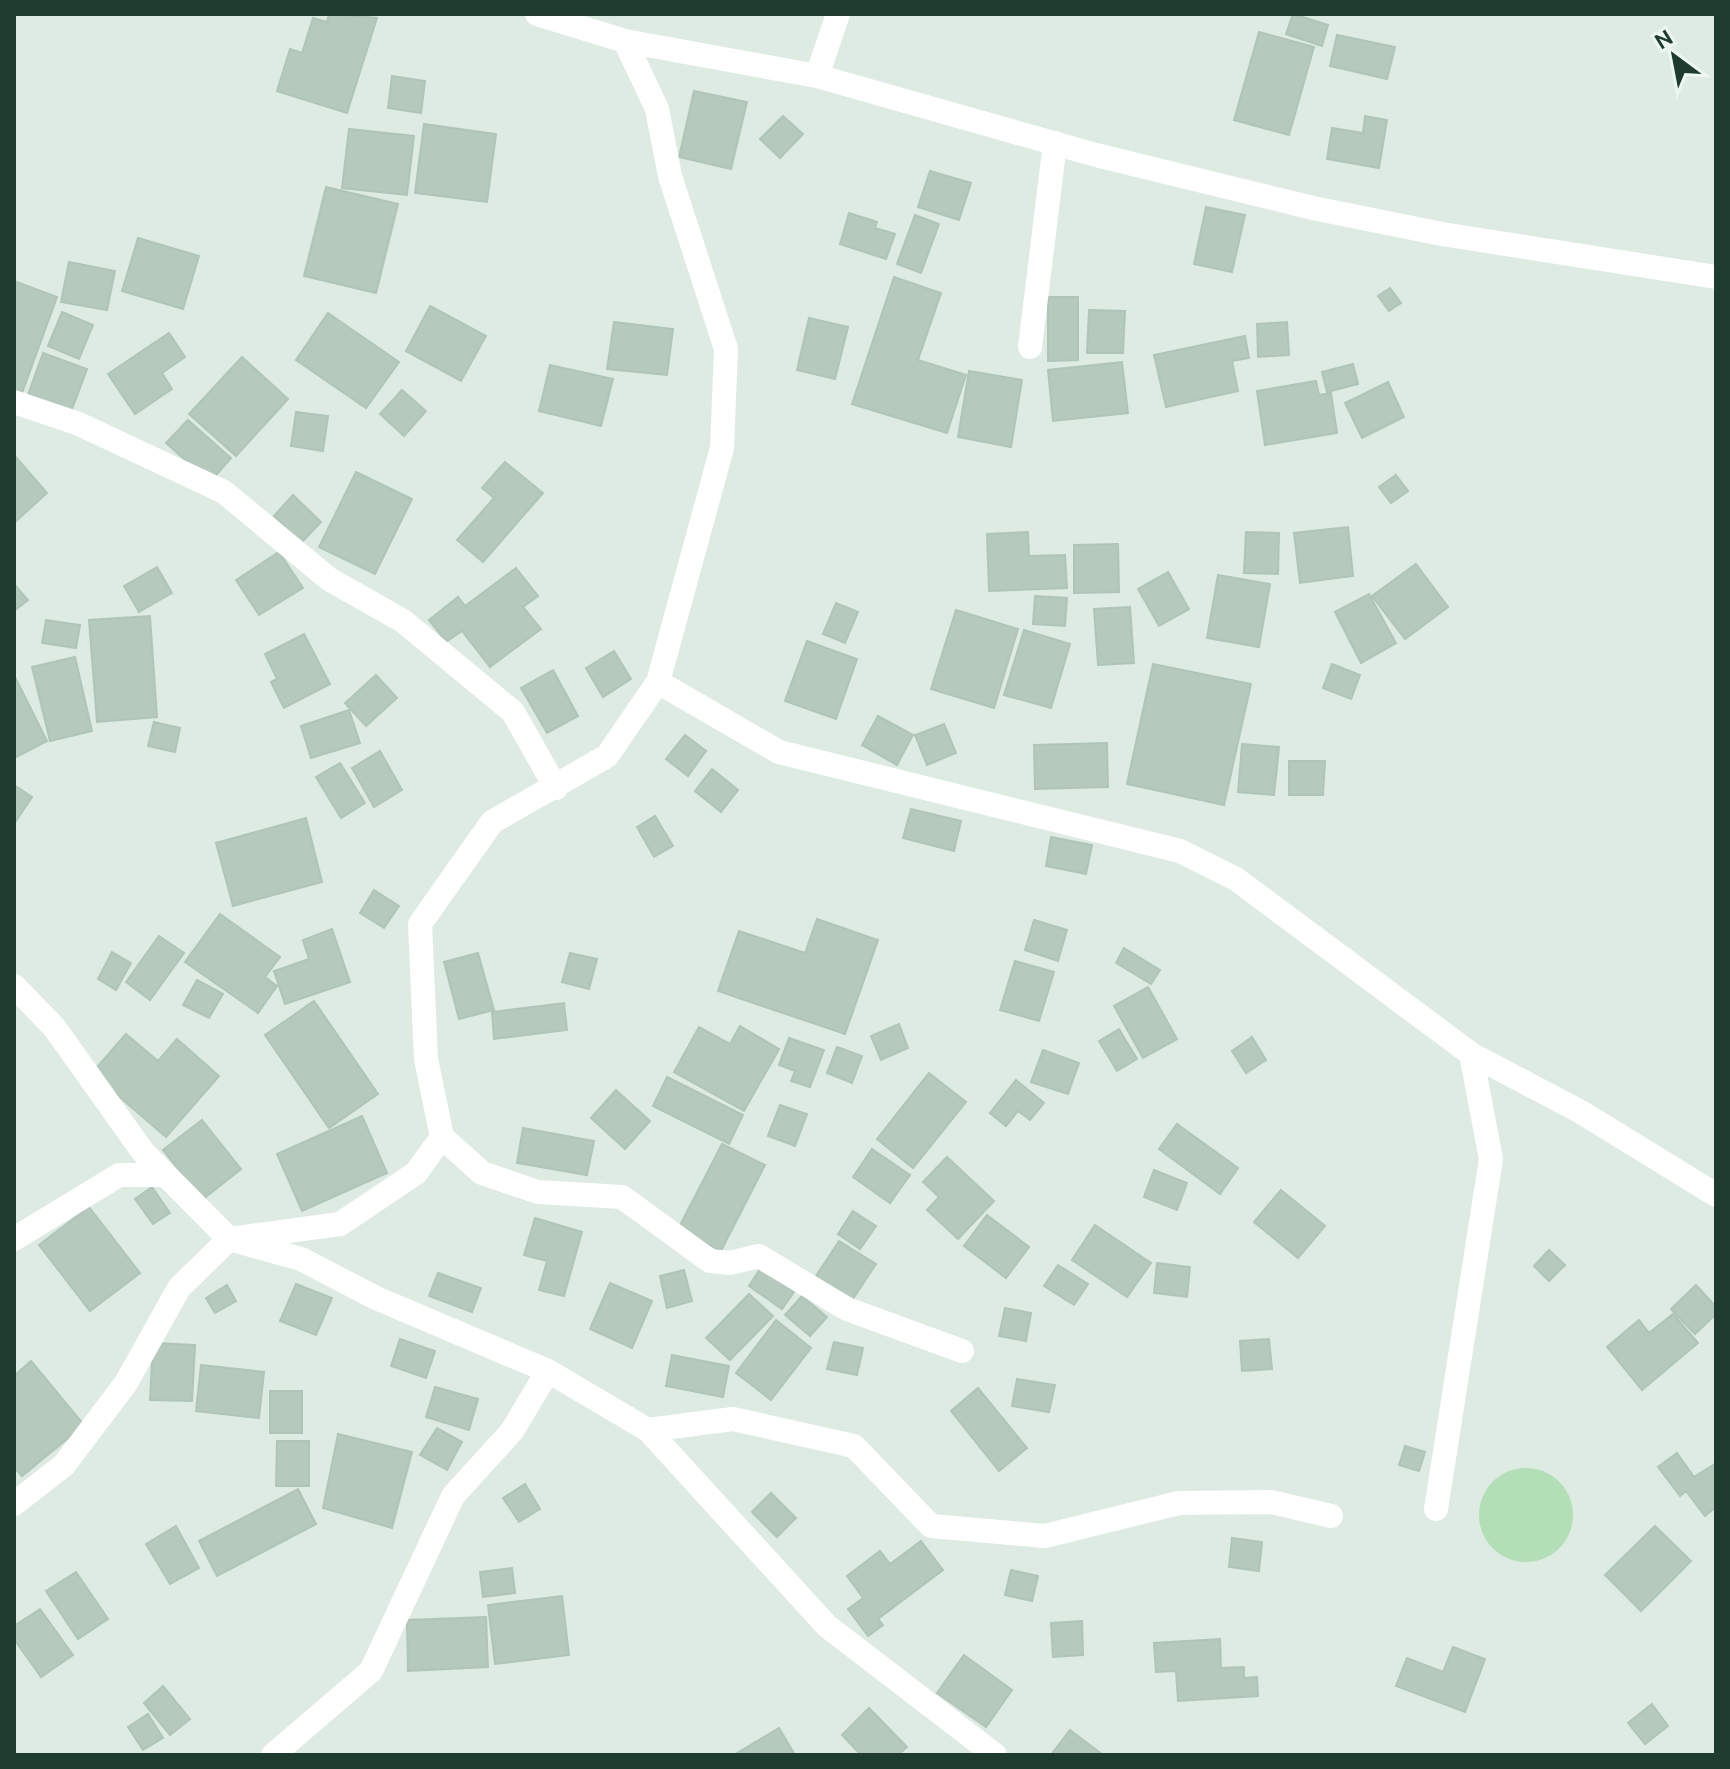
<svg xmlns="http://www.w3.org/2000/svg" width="1730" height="1769" viewBox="0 0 1730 1769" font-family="Ubuntu,sans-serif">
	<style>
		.green { fill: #b3dfb7 }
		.building { fill: #b5c9bd; stroke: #afc5b8; stroke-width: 2 }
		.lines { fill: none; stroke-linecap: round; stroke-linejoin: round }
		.minor { stroke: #fff; stroke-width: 24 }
	</style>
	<rect width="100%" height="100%" fill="#ddebe2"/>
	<path class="green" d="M1479 1515a47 47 0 1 1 94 0a47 47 0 1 1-94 0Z"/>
	<path class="building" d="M329,14L377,18L347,113L277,91L290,49L302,53L313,18L327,22Z
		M1293,14L1328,25L1322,46L1286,34Z
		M1259,32L1314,47L1289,135L1234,120Z
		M1337,35L1395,47L1387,79L1330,66Z
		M392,76L425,81L421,113L388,108Z
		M694,91L747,102L731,169L679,157Z
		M783,116L803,134L780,158L760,139Z
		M1365,116L1387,120L1379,168L1327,159L1332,128L1363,133Z
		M424,124L496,134L487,202L415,193Z
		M349,129L414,136L407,195L342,188Z
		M930,171L971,183L959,220L918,207Z
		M326,187L398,204L376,293L304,276Z
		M1206,207L1245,215L1232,272L1194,264Z
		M849,213L877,222L875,228L895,234L886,259L840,244Z
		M915,215L939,224L921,273L897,264Z
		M138,238L199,256L183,309L122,291Z
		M69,262L115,271L107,310L61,302Z
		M894,277L941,293L918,360L966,375L947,433L852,404Z
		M14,281L57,297L22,393L14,390Z
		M1390,288L1401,303L1389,311L1378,296Z
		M1048,297H1078V360L1048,361Z
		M430,306L486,336L461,381L406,351Z
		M1089,310L1125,311L1123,353H1087Z
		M62,312L93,325L79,359L48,346Z
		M328,313L399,362L366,408L296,360Z
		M809,318L848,327L835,379L797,370Z
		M614,322L673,329L667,375L607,369Z
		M1287,322L1289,355L1258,357L1257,324Z
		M169,333L185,357L162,373L172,389L135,414L108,374Z
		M1245,336L1249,358L1232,361L1238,391L1166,407L1154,355Z
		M43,353L87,369L71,412L28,395Z
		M242,357L288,399L236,456L189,414Z
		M1122,362L1128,413L1053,421L1048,370Z
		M1353,364L1358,384L1327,392L1322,372Z
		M550,365L613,379L601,426L539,411Z
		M969,371L1022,380L1011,447L958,437Z
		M1316,381L1319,395L1331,393L1337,433L1265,445L1257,391Z
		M1388,382L1404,417L1362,438L1345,403Z
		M402,390L426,411L404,436L380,414Z
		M296,412L328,416L323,451L291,446Z
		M188,420L231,458L210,482L166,443Z
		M14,455L47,493L14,523Z
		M505,462L543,493L483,562L457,540L494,498L482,488Z
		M356,472L412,499L375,574L319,547Z
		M1396,475L1408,491L1391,503L1379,487Z
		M293,495L321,522L301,543L274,516Z
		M1348,527L1353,576L1300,583L1294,533Z
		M1028,532L1029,556L1065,555L1067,588L989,591L987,534Z
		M1246,532L1279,533L1278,574L1244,573Z
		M1118,544L1119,592L1074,593V545Z
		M279,552L303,588L259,615L236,580Z
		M1416,564L1448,607L1405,639L1372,596Z
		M157,567L172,593L139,612L124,586Z
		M516,568L538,596L523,607L541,629L490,667L462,631L446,642L429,620L458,597L465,606Z
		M1168,572L1189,609L1159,626L1138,589Z
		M1218,575L1270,584L1259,647L1207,638Z
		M14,584L28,600L14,611Z
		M1369,594L1396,643L1361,663L1335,612Z
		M1035,596L1067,598L1065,626L1033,624Z
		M836,603L858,612L845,643L823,634Z
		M1130,607L1134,663L1098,665L1094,609Z
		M956,610L1018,629L994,708L931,689Z
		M150,616L157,717L97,722L89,620Z
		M46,620L80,625L76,648L42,643Z
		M1024,630L1070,644L1051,708L1004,695Z
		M304,634L330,684L284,708L271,682L277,679L265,654Z
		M807,641L857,659L836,719L785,701Z
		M614,651L631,679L603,697L586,668Z
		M75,657L92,731L50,741L32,667Z
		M1153,664L1251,684L1224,805L1127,784Z
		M1332,664L1360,675L1351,699L1323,688Z
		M553,670L578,716L547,733L521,688Z
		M376,675L397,698L366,726L345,703Z
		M15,677L47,741L14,758V678Z
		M349,710L360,743L311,758L301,726Z
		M878,716L913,735L897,765L862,745Z
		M154,722L180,728L175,752L148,746Z
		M944,724L956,753L927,765L915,735Z
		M685,735L706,751L688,776L666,759Z
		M1107,743L1108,787L1035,789L1034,745Z
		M1242,744L1279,747L1274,795L1238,792Z
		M380,751L402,790L374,807L352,768Z
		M1289,761H1325L1323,795H1289Z
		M340,763L365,803L341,818L316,777Z
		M712,769L738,790L721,812L695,791Z
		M14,785L32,797L14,824Z
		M911,809L961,821L954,851L903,838Z
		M655,816L673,846L654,857L637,827Z
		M306,818L322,882L233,906L216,843Z
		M1051,837L1092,845L1086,874L1046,866Z
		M374,890L399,906L384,928L360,913Z
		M220,914L280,957L265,977L277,986L258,1013L185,962Z
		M817,919L878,940L845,1034L718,991L739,931L805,953Z
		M1034,920L1067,930L1058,961L1025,950Z
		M332,929L350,982L285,1004L274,971L309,959L303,940Z
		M159,936L184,953L150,1000L126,982Z
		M1124,948L1160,970L1151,984L1116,963Z
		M112,952L131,963L116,990L98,979Z
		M478,953L494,1010L459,1019L444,962Z
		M570,953L597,959L589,989L562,982Z
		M1015,961L1054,972L1039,1021L1000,1010Z
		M197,980L223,994L209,1018L183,1005Z
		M1148,987L1177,1039L1143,1058L1114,1006Z
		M314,1001L378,1094L329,1128L265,1035Z
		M564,1003L567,1030L494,1039L492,1012Z
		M899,1024L908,1048L881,1060L871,1036Z
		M740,1026L779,1049L744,1111L674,1072L699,1027L730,1044Z
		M1119,1029L1137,1059L1117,1071L1099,1041Z
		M126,1034L158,1061L177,1039L219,1076L166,1137L92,1073Z
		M1252,1037L1266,1060L1246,1073L1232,1051Z
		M789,1038L824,1050L810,1087L791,1081L795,1071L779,1065Z
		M837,1047L862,1056L852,1083L827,1073Z
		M1043,1050L1079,1063L1068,1094L1031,1082Z
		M929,1073L966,1102L913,1168L877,1139Z
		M667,1077L743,1115L729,1144L653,1106Z
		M1016,1080L1044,1103L1030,1120L1018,1111L1006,1126L990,1113Z
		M616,1090L650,1121L625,1149L591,1118Z
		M780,1105L807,1114L795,1146L768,1136Z
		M362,1116L387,1173L302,1211L277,1154Z
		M202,1120L241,1169L202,1200L163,1150Z
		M1177,1124L1238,1168L1220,1194L1159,1149Z
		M523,1128L594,1141L587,1175L517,1163Z
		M722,1144L765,1165L721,1251L678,1229Z
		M872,1149L910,1175L890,1203L853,1177Z
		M947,1157L994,1201L958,1239L927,1210L939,1197L923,1182Z
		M1154,1170L1187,1183L1177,1210L1144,1197Z
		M152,1187L170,1213L153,1224L135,1199Z
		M1281,1190L1325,1226L1298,1258L1254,1222Z
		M89,1207L140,1273L90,1311L39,1245Z
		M853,1211L876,1226L860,1249L838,1234Z
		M987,1215L1029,1247L1006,1278L964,1246Z
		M535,1218L582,1232L564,1296L539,1290L547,1261L524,1255Z
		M1095,1225L1151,1263L1127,1297L1072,1260Z
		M839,1241L876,1264L851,1302L814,1279Z
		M1549,1250L1565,1265L1549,1281L1534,1266Z
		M1157,1263L1190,1267L1187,1297L1154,1293Z
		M1058,1265L1088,1284L1074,1305L1044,1286Z
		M760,1269L794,1292L782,1309L749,1286Z
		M684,1270L692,1301L667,1308L660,1276Z
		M438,1273L481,1288L472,1312L429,1296Z
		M610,1283L652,1301L632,1348L590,1329Z
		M296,1284L332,1298L316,1335L280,1321Z
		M227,1285L236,1301L215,1313L206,1298Z
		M1696,1285L1716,1307V1314L1695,1334L1671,1309Z
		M749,1294L773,1316L730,1360L706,1338Z
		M802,1296L827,1317L810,1336L785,1315Z
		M1005,1308L1031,1313L1026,1341L999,1336Z
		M1673,1314L1698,1343L1642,1390L1607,1347L1639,1320L1649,1333Z
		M776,1320L811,1348L771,1400L736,1373Z
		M400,1339L435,1351L426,1378L391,1366Z
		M1269,1339L1272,1369L1242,1371L1240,1341Z
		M834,1342L863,1348L857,1375L827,1369Z
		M153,1343L195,1345L192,1401L150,1400Z
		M672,1355L729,1366L723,1397L666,1386Z
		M31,1361L84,1425L22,1476L14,1467V1376Z
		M201,1365L264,1372L259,1418L196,1411Z
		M1017,1379L1055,1385L1049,1412L1012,1406Z
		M435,1387L478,1399L469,1430L426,1417Z
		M978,1388L1027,1448L999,1471L951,1411Z
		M270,1391H302V1433H270Z
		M437,1428L462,1442L447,1470L420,1455Z
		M338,1434L412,1452L392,1528L323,1508Z
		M277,1441H309V1486H276Z
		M1405,1446L1425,1452L1419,1471L1399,1465Z
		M1677,1453L1694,1477L1716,1463V1507L1705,1516L1686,1491L1680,1496L1658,1467Z
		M525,1484L540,1509L519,1522L503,1498Z
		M298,1489L316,1524L217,1576L199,1541Z
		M771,1493L796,1518L777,1537L752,1512Z
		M176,1526L199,1568L170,1584L146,1544Z
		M1655,1526L1691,1561L1641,1611L1605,1575Z
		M1232,1538L1262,1542L1259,1571L1229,1567Z
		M921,1541L943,1570L878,1619L883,1625L868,1636L848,1609L863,1598L847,1576L880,1551L890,1564Z
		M512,1568L515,1593L483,1597L480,1572Z
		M1011,1570L1038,1576L1032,1601L1005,1595Z
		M76,1572L108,1619L78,1639L46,1591Z
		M562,1596L569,1655L495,1664L488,1605Z
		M40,1609L73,1655L41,1677L14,1639V1626Z
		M486,1617L488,1667L408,1671L407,1620Z
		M1082,1621L1083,1655L1053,1657L1051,1623Z
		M1220,1639L1221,1668L1244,1667V1678L1257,1677L1258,1696L1178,1701L1176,1671L1156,1672L1154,1643Z
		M1453,1647L1485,1659L1465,1712L1396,1686L1407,1658L1443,1672Z
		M964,1655L1012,1690L986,1727L937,1693Z
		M163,1686L190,1719L170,1735L144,1703Z
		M1652,1704L1668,1726L1645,1744L1628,1723Z
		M869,1708L907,1747L898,1755H861L842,1735Z
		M148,1714L163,1738L143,1750L128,1727Z
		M779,1728L795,1755H734Z
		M1070,1730L1103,1755H1051Z"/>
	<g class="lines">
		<path class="minor" d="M537,14L625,41L817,76L1096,155L1313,208L1442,234L1716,277
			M625,41L657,109L670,176L726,349L722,448L658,682L607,756L492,822L420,924L426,1059L442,1137L482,1173L538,1192L622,1197L710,1261L730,1263L759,1256L847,1309L962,1351
			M817,76L838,14
			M1030,347L1055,143
			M14,402L79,424L224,492L329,579L403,621L513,712L556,788
			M658,682L779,752L1180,851L1236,879L1471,1054L1581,1112L1716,1195
			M14,986L54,1027L143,1152L229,1239L301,1259L376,1298L548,1371L648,1430L827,1626L995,1755
			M14,1239L119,1175H165
			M648,1430L733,1419L854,1446L931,1526L1045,1536L1179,1503L1271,1502L1331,1516
			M14,1504L64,1465L126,1383L179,1288L229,1239L340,1224L416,1173L442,1137
			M1436,1509L1491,1159L1471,1054
			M273,1755L371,1671L453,1496L512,1431L548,1371"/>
	</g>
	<rect width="1730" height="1769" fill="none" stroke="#1d3c2e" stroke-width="32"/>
	<g transform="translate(1674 56) rotate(328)" stroke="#edf7f1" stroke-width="6" paint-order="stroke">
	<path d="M0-6L14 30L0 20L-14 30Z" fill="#1d3c2e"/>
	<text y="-12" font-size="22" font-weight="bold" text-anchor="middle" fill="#1d3c2e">N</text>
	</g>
</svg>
